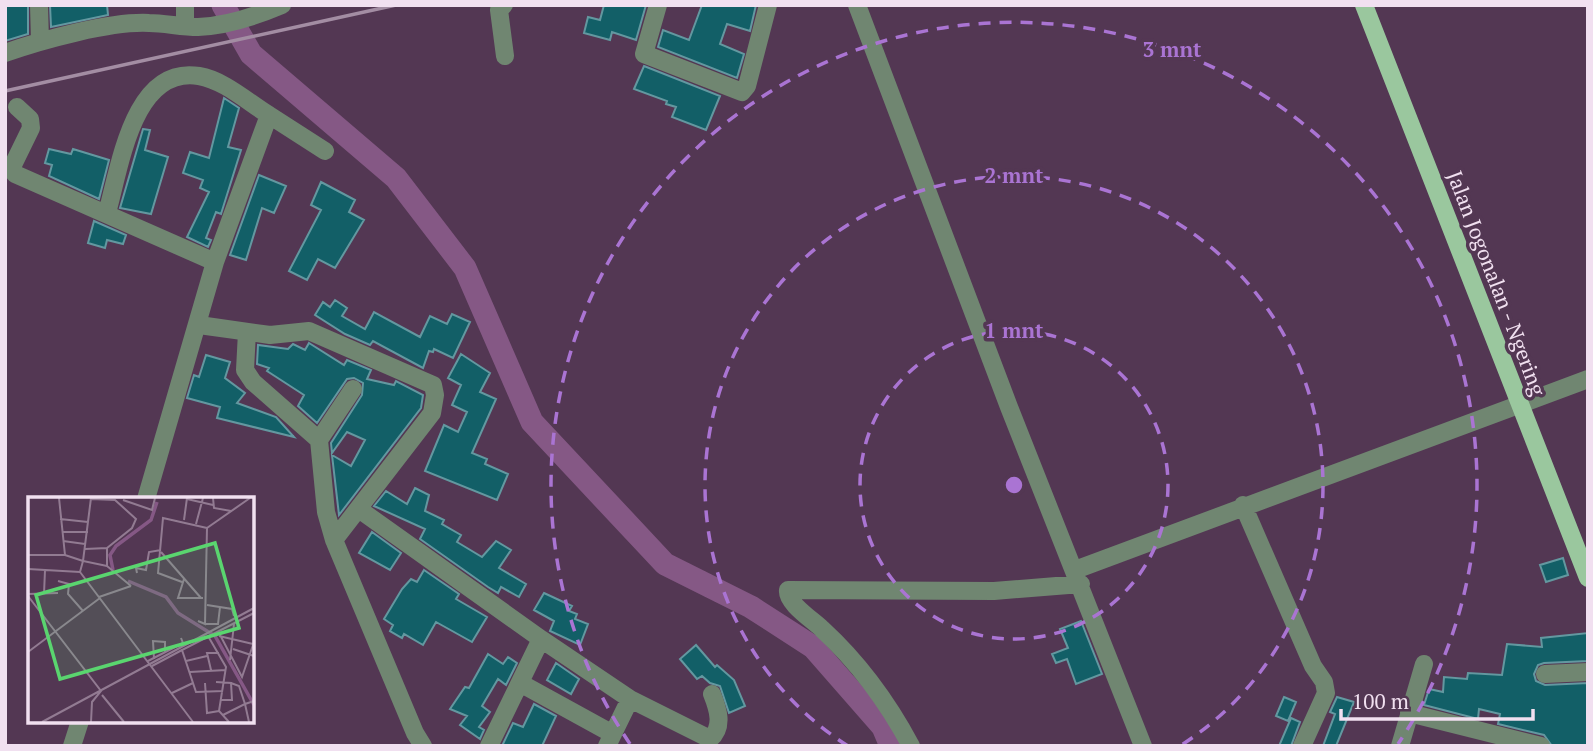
<svg xmlns="http://www.w3.org/2000/svg" width="1593" height="751" viewBox="0 0 1593 751" font-family="'PT Serif',serif">
	<style>
		.lines { fill: none; stroke-linecap: round; stroke-linejoin: round }
		.river { stroke: #855885; stroke-width: 23 }
		.building { fill: #125f67; stroke: #6398a0; stroke-width: 2 }
		.minor { stroke: #708671; stroke-width: 18 }
		.major { stroke: #9ac79e; stroke-width: 18 }
		.rail { stroke: #a38da3; stroke-width: 3.5 }
		.ring { fill: none; stroke: #aa74d3; stroke-width: 3.5; stroke-dasharray: 12 9 }
		.labels { text-anchor: middle; dominant-baseline: central; stroke-width: 7; stroke-linejoin: round; paint-order: stroke }
		.street-label { font-size: 21px; fill: #f1e0f0; stroke: #533753 }
		.inset-river { fill: none; stroke: #855885; stroke-width: 3.5 }
		.inset-road { fill: none; stroke: #927b92; stroke-width: 2 }
		.view { fill: #5ad56f; fill-opacity: 0.15; stroke: #5ad56f; stroke-width: 3.5 }
		.inset-edge { fill: none; stroke: #f1e0f0; stroke-width: 3.5 }
		.centre { fill: #aa74d3; stroke: #533753; stroke-width: 3.5 }
		.ring-label { font-size: 21px; text-anchor: middle; font-weight: bold; fill: #aa74d3; stroke: #533753; stroke-width: 7; stroke-linejoin: round; paint-order: stroke }
	</style>
	<rect width="100%" height="100%" fill="#533753"/>
	<g class="lines">
		<path class="river" d="M223,5L251,54L396,178L465,268L532,422L665,564L751,607L813,647L883,727L891,746"/>
	</g>
	<path class="building" d="M5,5H28V34L5,41Z
		M50,5H107L108,15L51,27Z
		M604,5H646L636,40L612,32L610,40L584,33L588,17L600,20Z
		M702,5H756L750,31L727,24L720,44L744,54L737,78L658,47L663,30L689,40Z
		M644,66L720,96L706,130L672,117L676,107L666,104L667,101L634,89Z
		M224,98L239,108L228,147L241,150L221,214L216,212L206,238L211,240L208,247L187,237L209,192L200,188L203,180L183,173L190,152L209,158Z
		M143,129L150,130L145,150L168,157L151,214L120,208Z
		M49,149L71,154L73,149L109,160L99,199L49,176L52,165L45,163Z
		M259,175L286,186L274,213L262,208L246,260L230,255Z
		M321,182L355,200L349,212L364,220L335,268L318,259L307,280L289,271L321,210L311,205Z
		M94,221L126,235L123,244L107,240L105,248L88,243Z
		M335,300L347,308L342,316L365,329L374,312L420,337L430,316L447,324L452,314L470,322L453,358L434,349L433,352L429,351L423,368L373,341L370,345L345,334L315,315L323,302L330,307Z
		M309,343L344,365L347,360L371,370L367,379L394,385L396,381L423,395L421,408L339,515L332,455L351,466L365,440L347,432L332,453L331,443L362,395L363,383L354,378L347,379L317,423L298,406L304,395L267,371L269,368L257,364L258,345L288,349L293,344L305,350Z
		M461,354L490,373L480,392L496,399L472,453L487,459L485,464L508,474L497,500L425,471L444,425L458,432L467,412L452,405L461,385L448,378Z
		M206,355L230,362L225,378L245,393L237,403L276,417L294,437L217,418L220,407L187,398L194,375L199,377Z
		M415,488L429,495L425,511L444,520L442,524L461,535L457,542L482,557L496,541L511,550L499,568L526,584L519,597L501,587L498,593L488,587L420,539L425,529L374,506L386,491L407,504Z
		M372,532L401,553L390,570L359,553Z
		M1563,558L1568,575L1546,582L1540,565Z
		M424,570L459,594L456,599L487,617L472,642L436,622L423,645L404,634L402,638L390,631L393,625L384,619L402,589L411,579L417,582Z
		M544,593L572,606L569,611L577,614L575,619L588,624L580,645L550,631L554,621L534,610Z
		M1081,621L1102,674L1076,684L1067,659L1056,663L1052,654L1068,648L1060,629Z
		M1588,633V661L1544,663L1538,665L1534,674L1536,681L1545,685L1588,683V746H1552L1544,735L1498,724L1500,714L1479,709L1478,719L1424,705L1429,689L1443,692L1444,677L1467,679L1468,673L1502,675L1507,644L1542,647L1541,638Z
		M696,645L715,667L717,665L734,680L745,706L729,713L720,686L710,683L702,676L697,679L680,659Z
		M488,654L503,664L508,657L517,663L506,685L498,679L482,706L490,712L479,727L484,730L480,739L460,725L467,716L450,709L465,687L469,688Z
		M556,663L579,679L571,694L547,680Z
		M1284,697L1296,702L1288,721L1276,716Z
		M1337,697L1354,702L1336,746H1323L1335,714L1330,712Z
		M534,704L556,716L542,746H502L513,723L523,727Z
		M1291,718L1300,722L1291,746H1279Z"/>
	<g class="lines">
		<path class="minor" d="M39,5L40,41
			M185,5V26
			M504,5L499,10L505,56
			M658,5L644,54L742,92L747,86L768,5
			M857,5L1009,407L1143,746
			M5,53C42,40 111,21 149,23C165,23 181,27 198,27C225,26 256,16 282,5
			M17,107L30,119L31,128L11,169L15,174L215,262
			M107,213C120,167 133,65 199,76C224,80 249,103 269,115
			M199,325L270,335L309,331L433,385L435,395L432,413L334,540
			M247,332L245,370L253,382L319,440L326,512L334,540L415,733L423,746
			M319,440L353,389
			M146,499L215,262L269,115L325,151
			M1243,505L1313,666L1324,682L1326,693L1302,746
			M360,510L541,639L489,746
			M1075,570L1588,379
			M541,639L630,699
			M1545,674L1588,672
			M520,683L611,733
			M1409,713L1541,746
			M72,746L80,721
			M607,746L630,699L710,739C724,727 718,709 712,694
			M911,746C888,703 858,662 822,629C813,620 786,603 788,590L994,591L1081,584
			M1400,746L1424,664"/>
		<path class="major" d="M1364,5L1588,578"/>
		<path class="rail" d="M5,91L396,5"/>
	</g>
	<g class="ring">
		<circle cx="1014" cy="485" r="154"/>
		<path d="M848 746A309 309 0 1 1 1180 746"/>
		<path d="M630 744A463 463 0 1 1 1398 744"/>
	</g>
	<g class="labels">
		<g class="street-label">
			<text transform="translate(1497 283) rotate(69)">Jalan Jogonalan - Ngering</text>
		</g>
	</g>
	<g transform="translate(28 497)">
		<rect width="226" height="226" fill="#533753"/>
		<path class="inset-river" d="M85,73L82,58L88,49L123,23L129,5M100,84L138,100L150,116L187,139L226,208"/>
		<path class="inset-road" d="M31,1L37,58M63,1L55,64L79,69V51M185,1L186,11L203,14M159,2L185,8M95,3L124,13L127,1M32,22L60,25M156,23L159,1M168,27L175,1M34,35H60M35,44L57,47M57,52L79,51L104,31L108,22L87,3L63,2M133,55L173,101M0,58H37L55,64L52,75M79,69L103,89M0,72L52,75M52,75L165,225M109,76L108,71L118,73L121,55L133,53M156,82L150,101H175M30,84L41,87L40,97L55,114M154,85L130,76L135,21L179,31M0,97L30,96M16,97L17,73M0,99L73,194L64,205L63,225M71,100L103,89M179,108L204,112L206,119M170,124L177,127L179,31L222,1M177,127H190L192,110M190,134L214,180L226,145M180,139L198,170L191,214L201,225M191,139L225,147M205,152L226,159M0,155L72,101M126,162L125,144L137,145V156M202,163L206,127M120,164L155,146L153,141M158,164L179,159M124,169L154,153M183,173L179,156H191M162,175L198,173M188,185L203,186L204,203H193M177,186L179,216L191,214M195,194L168,195L154,153L226,116M144,196L165,186M74,198L96,225M195,218L217,207L211,189L203,186M14,225L226,111M221,225L217,207L226,204"/>
		<path class="view" d="M187,46L211,131L32,182L8,98Z"/>
		<rect width="226" height="226" class="inset-edge"/>
	</g>
	<circle cx="1014" cy="485" r="10" class="centre"/>
	<g class="ring-label">
		<text x="1172" y="57">3 mnt</text>
		<text x="1014" y="183">2 mnt</text>
		<text x="1014" y="338">1 mnt</text>
	</g>
	<rect width="1593" height="751" fill="none" stroke="#f1e0f0" stroke-width="14"/>
	<path d="M1341 709v10h192v-10" fill="none" stroke="#f1e0f0" stroke-width="3.5"/>
	<text x="1352" y="709" font-size="21" fill="#f1e0f0" stroke="#533753" stroke-width="5" paint-order="stroke">100 m</text>
</svg>
